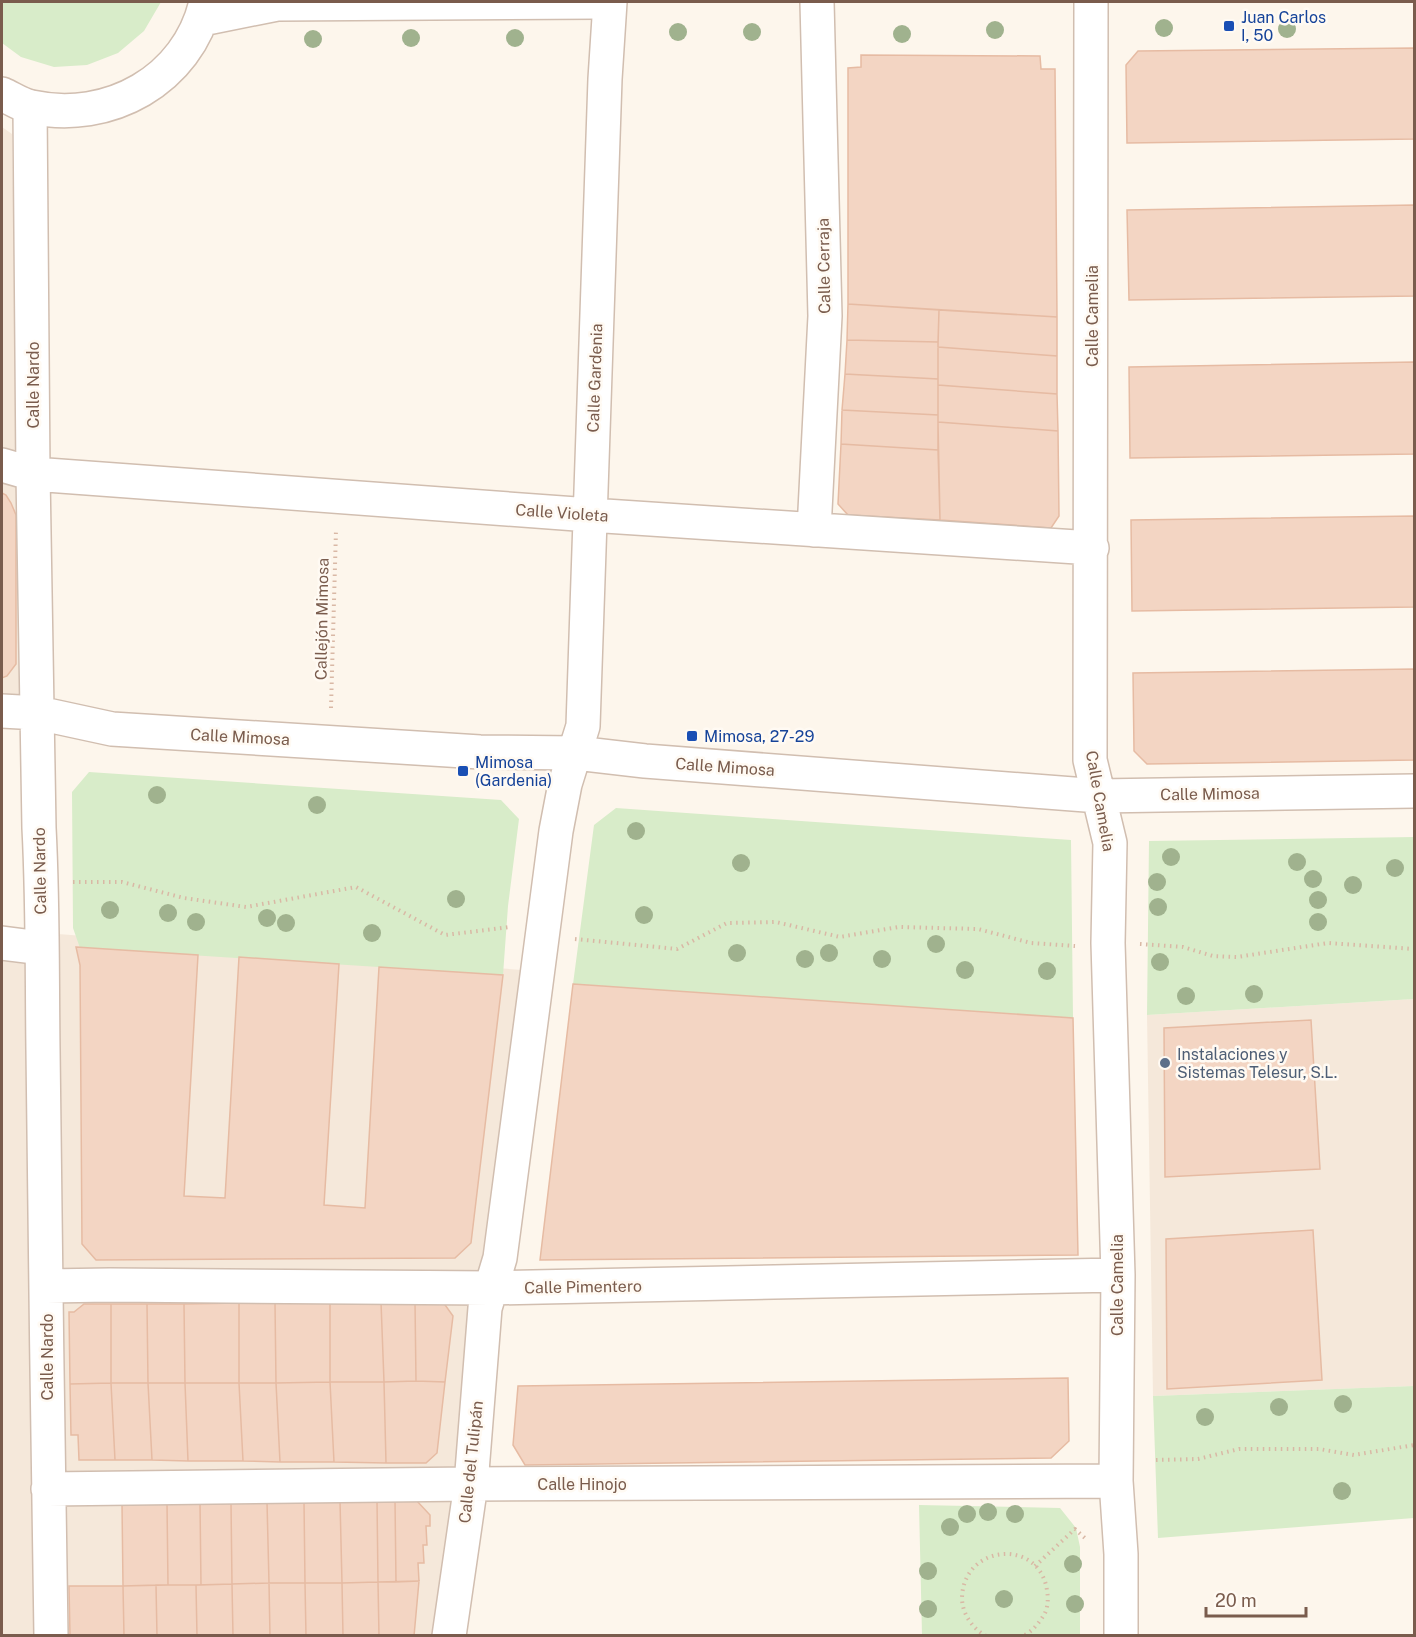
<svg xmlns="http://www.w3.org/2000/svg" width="1416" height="1637" viewBox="0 0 1416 1637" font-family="'Public Sans',sans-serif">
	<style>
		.residential { fill: #f5e8da }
		.green { fill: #d8ecc9 }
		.building { fill: #f3d5c3; stroke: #e6bba3; stroke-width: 1.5 }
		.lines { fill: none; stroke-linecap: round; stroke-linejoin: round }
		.minor-casing { stroke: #d1beb0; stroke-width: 36 }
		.tertiary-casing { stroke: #d1beb0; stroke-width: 36 }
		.path { stroke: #d9b8a5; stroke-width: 4; stroke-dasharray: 1.5 4.5; stroke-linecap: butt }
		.minor { stroke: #fff; stroke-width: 33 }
		.tertiary { stroke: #fff; stroke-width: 33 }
		.tree { fill: #a0b28e }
		.transit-dot { fill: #1a4fb4; stroke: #fffaf3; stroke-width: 2 }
		.service-dot { fill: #5c6f8a; stroke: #fffaf3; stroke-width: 2 }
		.labels { text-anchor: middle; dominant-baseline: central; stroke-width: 5; stroke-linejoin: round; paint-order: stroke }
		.transit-label { font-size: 16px; fill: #164399; stroke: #fffaf3; text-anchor: start }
		.street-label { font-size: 16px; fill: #7a5c4d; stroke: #fffaf3 }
		.service-label { font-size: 16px; fill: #4e5e75; stroke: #fffaf3; text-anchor: start }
	</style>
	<rect width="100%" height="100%" fill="#fdf6ec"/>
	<path class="residential" d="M2,127L12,134L22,697L2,694Z
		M32,932L522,970L440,1635L2,1636V961L27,964Z
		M1414,999V1386L1153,1396L1147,1015Z"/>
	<path class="green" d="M2,2H161L144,31L118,53L87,65L54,67L21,57L2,43Z
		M89,772L501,800L519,819L508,906L503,975L80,948L73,928L72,792Z
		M616,808L1071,840L1073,1018L573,984L594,825Z
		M1414,837V999L1147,1015L1149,841Z
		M1414,1386V1518L1158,1538L1153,1396Z
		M919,1505L1060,1508L1076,1528L1080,1547V1635H922Z"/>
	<path class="building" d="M1414,48V139L1127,143L1126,65L1138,51Z
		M861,55L1040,56L1041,69H1055L1057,317L848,304V68L861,67Z
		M1414,205V296L1129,300L1127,210Z
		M848,304L939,310L938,342L847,340Z
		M939,310L1057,317V356L938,347Z
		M847,340L938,342V379L845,374Z
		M938,347L1057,356V394L938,385Z
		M1414,362V454L1130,458L1129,367Z
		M845,374L938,379V415L842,410Z
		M938,385L1057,394L1058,431L938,422Z
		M842,410L938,415V450L841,444Z
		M938,422L1058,431L1059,516L1051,528L940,520Z
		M841,444L938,450L940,520L848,515L838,504Z
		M2,493L6,495L11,503L16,515V664L7,676L2,678Z
		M1414,516V607L1132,611L1131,520Z
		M1414,669V760L1147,764L1134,751L1133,673Z
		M76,947L198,955L184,1196L225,1198L239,957L339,964L324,1205L365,1208L379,967L503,975L471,1243L455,1258L96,1260L82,1244L80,965Z
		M573,984L1073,1018L1078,1255L540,1260Z
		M1311,1020L1320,1169L1165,1177L1164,1028Z
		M1313,1230L1322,1380L1167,1389L1166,1239Z
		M381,1302L384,1382H330V1303Z
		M381,1302H415L416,1381L384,1382Z
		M415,1302H443L453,1316L445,1382L416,1381Z
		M239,1303H275L276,1383H239Z
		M239,1303V1383H185L184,1304Z
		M275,1303H330V1382L276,1383Z
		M84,1304H111V1383L70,1384L69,1312H74Z
		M111,1304H147L148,1383H111Z
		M147,1304H184L185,1383H148Z
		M1068,1378L1069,1441L1051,1458L525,1465L513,1445L518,1386Z
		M416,1381L445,1382L437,1453L426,1463H386L384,1382Z
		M330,1382L334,1462H280L276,1383Z
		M330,1382H384L386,1463L334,1462Z
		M111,1383L115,1460H79L78,1435H71L70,1384Z
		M111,1383H148L152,1460H115Z
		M148,1383H185L188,1461L152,1460Z
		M185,1383H239L243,1461H188Z
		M239,1383H276L280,1462L243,1461Z
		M377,1500L378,1582L342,1583L340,1501Z
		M377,1500H395L396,1582H378Z
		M395,1500H416L430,1515V1526H426L427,1545H423L424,1563H418L419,1581L396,1582Z
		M304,1501L305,1583H269L267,1502Z
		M304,1501H340L342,1583H305Z
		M267,1502L269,1583L232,1584L231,1503Z
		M167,1503L168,1585L123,1586L122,1504Z
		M167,1503H200L201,1585H168Z
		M200,1503H231L232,1584L201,1585Z
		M419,1581L414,1636H379L378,1582Z
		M378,1582L379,1636H343L342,1583Z
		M269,1583H305L306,1636H270Z
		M269,1583L270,1636H233L232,1584Z
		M305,1583H342L343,1636H306Z
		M232,1584L233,1636H197L196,1585Z
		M156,1585H196L197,1636H157Z
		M156,1585L157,1636H124L123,1586Z
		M69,1586H123L124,1636H70Z"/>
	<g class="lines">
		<g class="minor-casing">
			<path id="minor" d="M1091,2L1090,760L1110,843L1108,943L1118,1275L1116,1481L1121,1554V1636
				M30,107L33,474L39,828C43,902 42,976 43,1050C46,1245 47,1441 51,1636
				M2,465L33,474L590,515L1092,548
				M814,530L825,316L817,2
				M2,711L38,713L112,729L480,752L576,753L645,761L1099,796L1414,791
				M2,943L41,948
				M47,1286L110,1285L490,1288L1118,1275
				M48,1489L471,1484L1116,1481
				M449,1636L471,1484L485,1308L500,1258L556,831L565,784L583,726L605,79L610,2"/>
		</g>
		<g class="tertiary-casing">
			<path id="tertiary" d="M202,19L277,4L600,2
				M2,94C11,98 21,105 31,107C109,124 188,80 206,2"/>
		</g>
		<path class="path" d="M331,708L336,530
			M73,882H122L184,898L246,907L356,887L445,935L510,927
			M575,939L677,949L727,923L776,922L840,937L899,927L978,929L1031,943L1075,946
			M1140,944L1183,947L1213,956L1237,957L1328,943L1414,949
			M1156,1460L1198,1459L1239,1449H1319L1354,1455L1414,1445
			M1035,1566L1075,1529L1086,1539
			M986,1636C973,1629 962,1614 962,1598C963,1546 1034,1538 1046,1585C1048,1594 1049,1604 1045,1613C1040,1622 1033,1631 1023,1636"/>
		<use href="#minor" class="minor"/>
		<use href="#tertiary" class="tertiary"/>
	</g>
	<g class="tree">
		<circle cx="1164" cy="28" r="9"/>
		<circle cx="1287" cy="29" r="9"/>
		<circle cx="995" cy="30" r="9"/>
		<circle cx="678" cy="32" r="9"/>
		<circle cx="752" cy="32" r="9"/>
		<circle cx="902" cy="34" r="9"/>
		<circle cx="411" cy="38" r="9"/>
		<circle cx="515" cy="38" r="9"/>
		<circle cx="313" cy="39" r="9"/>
		<circle cx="157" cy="795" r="9"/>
		<circle cx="317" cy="805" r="9"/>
		<circle cx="636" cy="831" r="9"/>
		<circle cx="1171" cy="857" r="9"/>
		<circle cx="1297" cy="862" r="9"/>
		<circle cx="741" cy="863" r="9"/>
		<circle cx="1395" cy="868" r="9"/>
		<circle cx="1313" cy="879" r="9"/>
		<circle cx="1157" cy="882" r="9"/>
		<circle cx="1353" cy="885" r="9"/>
		<circle cx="456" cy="899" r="9"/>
		<circle cx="1318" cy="900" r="9"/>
		<circle cx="1158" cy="907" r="9"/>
		<circle cx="110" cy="910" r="9"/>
		<circle cx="168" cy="913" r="9"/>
		<circle cx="644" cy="915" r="9"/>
		<circle cx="267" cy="918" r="9"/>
		<circle cx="196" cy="922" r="9"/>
		<circle cx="1318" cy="922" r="9"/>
		<circle cx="286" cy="923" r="9"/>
		<circle cx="372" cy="933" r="9"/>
		<circle cx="936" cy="944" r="9"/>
		<circle cx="737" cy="953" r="9"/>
		<circle cx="829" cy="953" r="9"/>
		<circle cx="805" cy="959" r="9"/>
		<circle cx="882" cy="959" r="9"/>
		<circle cx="1160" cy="962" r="9"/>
		<circle cx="965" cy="970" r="9"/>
		<circle cx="1047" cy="971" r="9"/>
		<circle cx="1254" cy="994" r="9"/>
		<circle cx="1186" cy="996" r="9"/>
		<circle cx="1343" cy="1404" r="9"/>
		<circle cx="1279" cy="1407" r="9"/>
		<circle cx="1205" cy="1417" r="9"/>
		<circle cx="1342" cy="1491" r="9"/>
		<circle cx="988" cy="1512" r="9"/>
		<circle cx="967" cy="1514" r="9"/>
		<circle cx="1015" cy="1514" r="9"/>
		<circle cx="950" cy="1527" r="9"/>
		<circle cx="1073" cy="1564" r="9"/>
		<circle cx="928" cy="1571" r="9"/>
		<circle cx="1004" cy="1599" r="9"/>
		<circle cx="1075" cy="1604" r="9"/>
		<circle cx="928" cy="1609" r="9"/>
	</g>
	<g class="transit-dot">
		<rect x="1223" y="20" width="12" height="12" rx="3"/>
		<rect x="686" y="730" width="12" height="12" rx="3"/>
		<rect x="457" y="765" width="12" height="12" rx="3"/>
	</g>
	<circle class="service-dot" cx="1165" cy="1063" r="6"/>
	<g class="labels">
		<g class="transit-label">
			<text x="1241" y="17">Juan Carlos<tspan x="1241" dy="18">I, 50</tspan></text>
			<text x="704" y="736">Mimosa, 27-29</text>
			<text x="475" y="762">Mimosa<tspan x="475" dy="18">(Gardenia)</tspan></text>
		</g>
		<g class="street-label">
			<text transform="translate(824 266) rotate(-91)">Calle Cerraja</text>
			<text transform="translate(1092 316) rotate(-90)">Calle Camelia</text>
			<text transform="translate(595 378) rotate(-88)">Calle Gardenia</text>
			<text transform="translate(33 385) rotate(-90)">Calle Nardo</text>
			<text transform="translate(562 513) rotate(4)">Calle Violeta</text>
			<text transform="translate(322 619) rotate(-89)">Callejón Mimosa</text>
			<text transform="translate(240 737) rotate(3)">Calle Mimosa</text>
			<text transform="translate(725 767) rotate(4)">Calle Mimosa</text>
			<text transform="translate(1210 794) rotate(-1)">Calle Mimosa</text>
			<text transform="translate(1100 801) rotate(80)">Calle Camelia</text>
			<text transform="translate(40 871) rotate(-91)">Calle Nardo</text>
			<text transform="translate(1117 1285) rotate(-90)">Calle Camelia</text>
			<text transform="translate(583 1287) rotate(-1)">Calle Pimentero</text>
			<text transform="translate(47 1357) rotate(-90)">Calle Nardo</text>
			<text transform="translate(471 1462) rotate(-84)">Calle del Tulipán</text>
			<text x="582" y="1484">Calle Hinojo</text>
		</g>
		<g class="service-label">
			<text x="1177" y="1054">Instalaciones y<tspan x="1177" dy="18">Sistemas Telesur, S.L.</tspan></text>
		</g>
	</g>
	<rect width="1416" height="1637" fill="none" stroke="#7a5c4d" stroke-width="6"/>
	<path d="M1206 1607v9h100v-9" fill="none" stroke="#7a5c4d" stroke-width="3"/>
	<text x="1215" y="1607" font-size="18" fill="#7a5c4d" stroke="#fffaf3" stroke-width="4.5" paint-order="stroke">20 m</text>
</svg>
